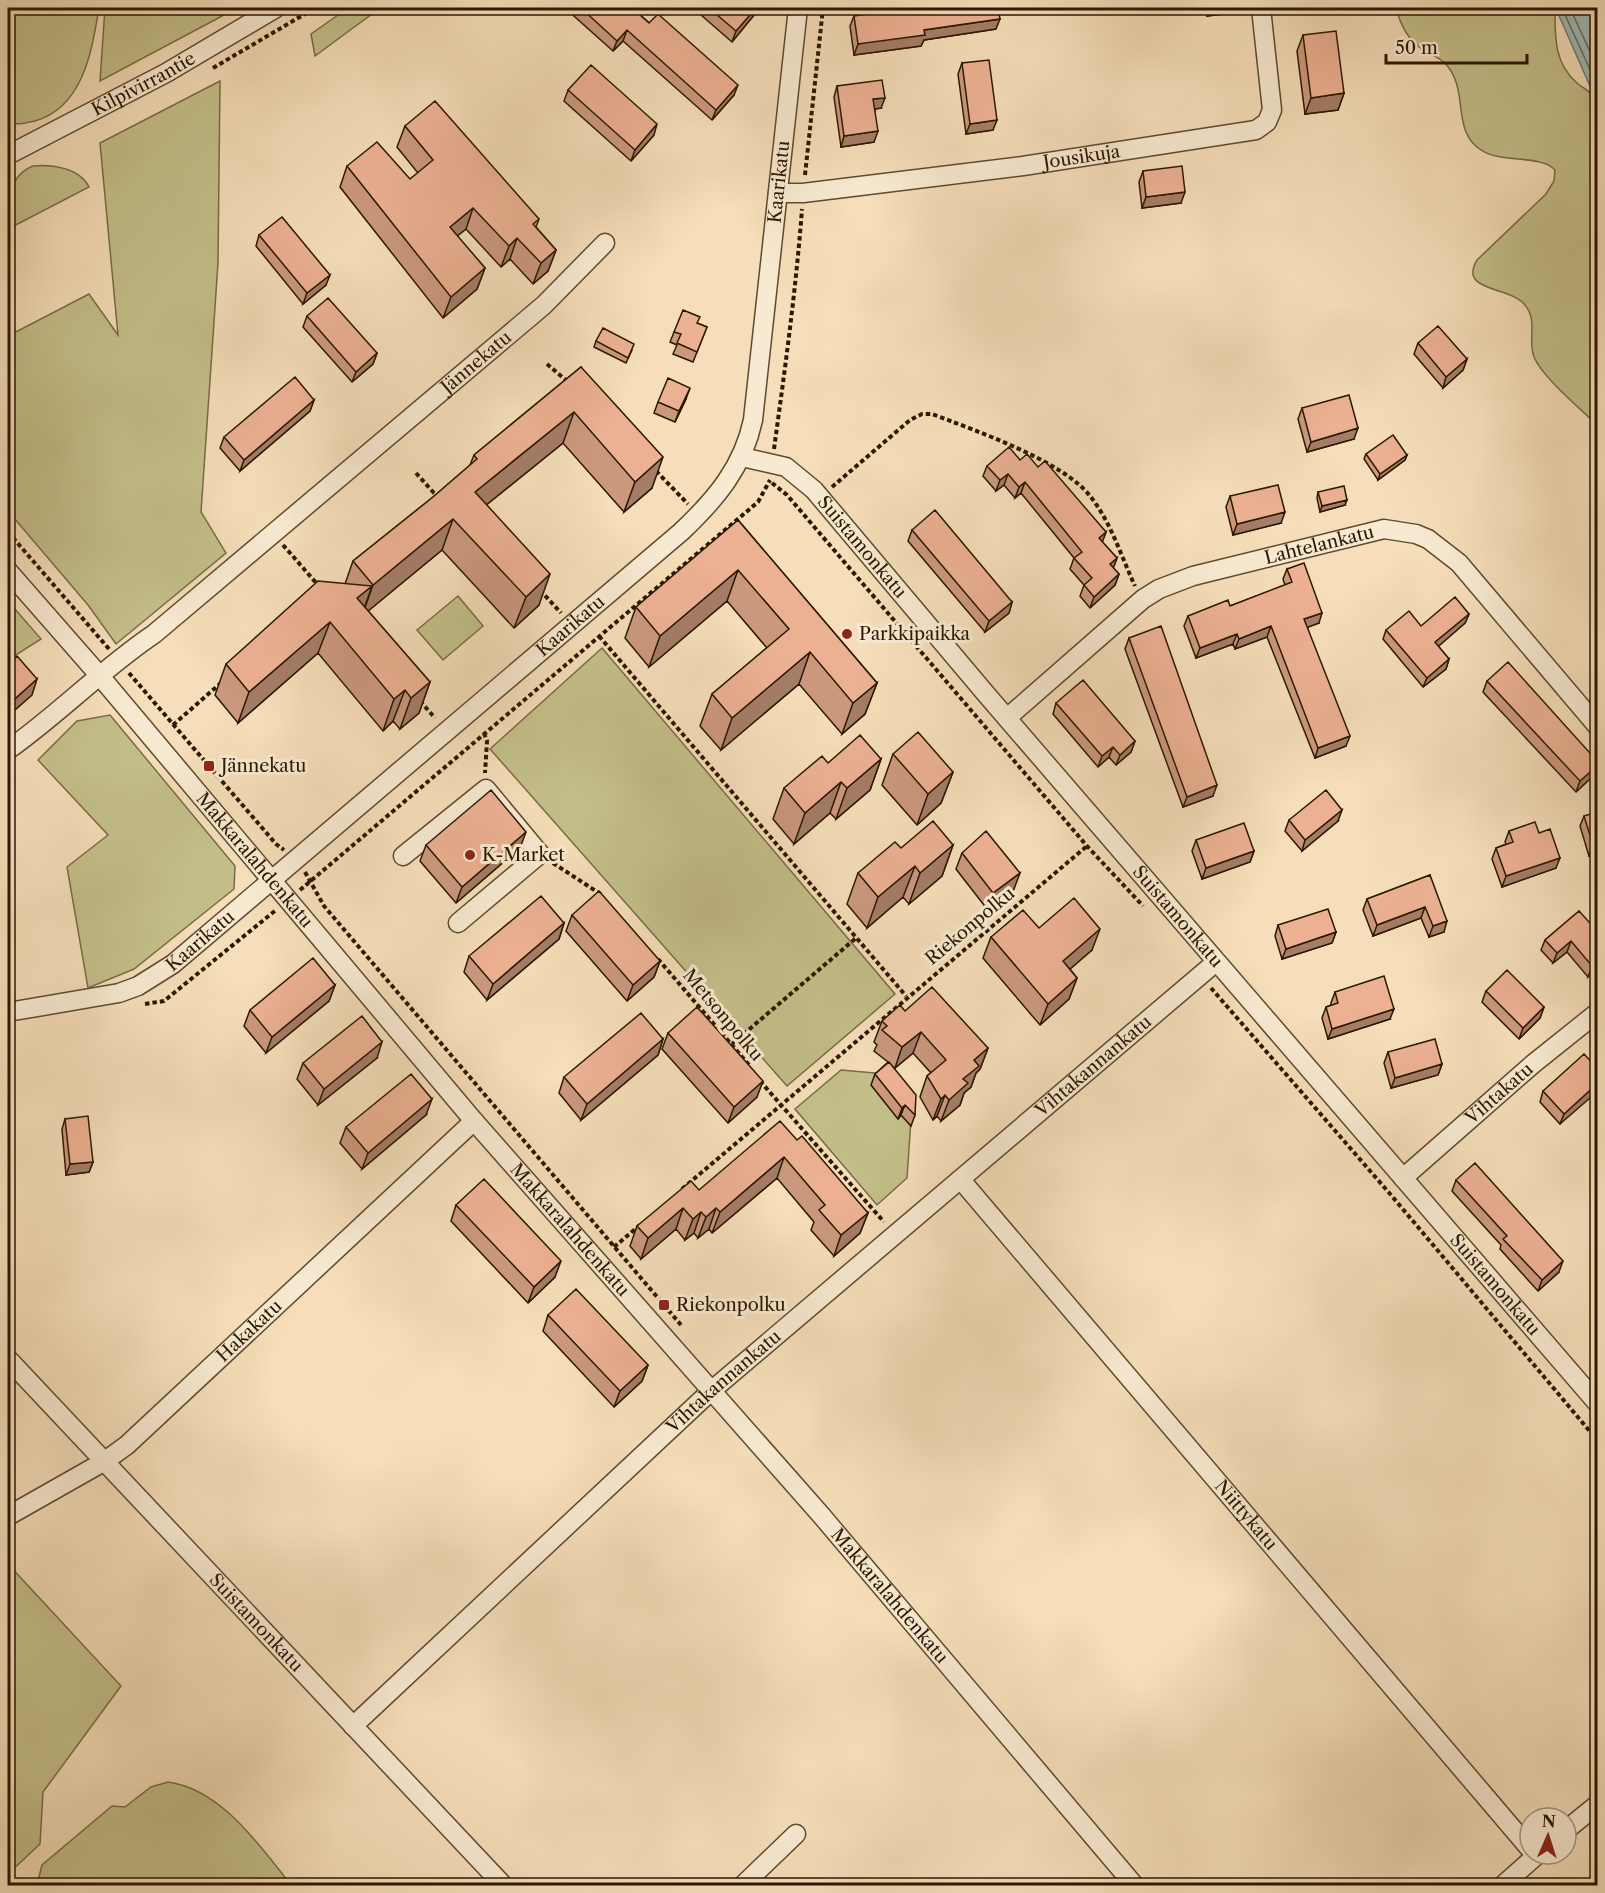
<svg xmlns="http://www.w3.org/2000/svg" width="1605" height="1893" viewBox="0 0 1605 1893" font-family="'Libre Caslon Text',serif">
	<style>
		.green { fill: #c4bf8a; stroke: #786c45; stroke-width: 1.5 }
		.water { fill: #9ebbb7; stroke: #707a6e; stroke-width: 1.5 }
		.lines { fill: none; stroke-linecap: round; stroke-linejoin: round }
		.shore { stroke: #646a5c; stroke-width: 1.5 }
		.minor-casing { stroke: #5e4a2e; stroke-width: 21 }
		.path { stroke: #2b1800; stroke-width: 4; stroke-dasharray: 4.5 3; stroke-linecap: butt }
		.minor { stroke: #f8ead2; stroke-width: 18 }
		.wall { fill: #cb987e; stroke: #2b1800; stroke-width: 1.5 }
		.shaded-wall { fill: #a57c67; stroke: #2b1800; stroke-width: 1.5 }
		.building { fill: #ecb193; stroke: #2b1800; stroke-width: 1.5 }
		.poi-dot { fill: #8f2418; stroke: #f8ead2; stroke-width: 2 }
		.labels { text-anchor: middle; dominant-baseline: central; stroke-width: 6; stroke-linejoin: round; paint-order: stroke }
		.street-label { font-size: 18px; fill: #2b1800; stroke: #f8ead2 }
		.poi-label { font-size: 18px; fill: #2b1800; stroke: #f8ead2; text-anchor: start }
	</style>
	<rect width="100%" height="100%" fill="#f5deb9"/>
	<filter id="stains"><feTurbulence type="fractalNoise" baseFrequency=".00333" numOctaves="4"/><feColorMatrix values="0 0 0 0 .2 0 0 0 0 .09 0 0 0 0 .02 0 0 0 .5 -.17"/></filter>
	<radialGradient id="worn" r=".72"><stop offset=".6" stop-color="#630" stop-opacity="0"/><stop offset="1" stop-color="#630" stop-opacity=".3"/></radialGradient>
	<path class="green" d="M8,8H99C92,49 84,107 35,121C26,123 16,126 8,121Z
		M105,8H227L226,14L100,81Z
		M348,8H380L315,56L311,34Z
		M1396,8H1554L1555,10C1555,37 1554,63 1577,83C1584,89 1594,93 1597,102V425C1582,410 1542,377 1534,357C1527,339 1539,320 1524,304C1509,286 1458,292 1477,260L1546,194L1554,181L1555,170C1540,154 1502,164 1481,150C1453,132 1467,97 1451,71C1444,59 1433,56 1422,49C1408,40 1400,23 1396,8Z
		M220,81L218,263L201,512L226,553L116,644L88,605L8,511V336L89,294L118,335L100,143Z
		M33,166C52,164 80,168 89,187L8,229C7,206 7,176 33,166Z
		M458,596L483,626L443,660L417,630Z
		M8,601L41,639L8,660Z
		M602,648L895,994L787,1086L490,749Z
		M110,715L235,866L234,889L134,969L88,988L67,867L108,835L38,760L77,721Z
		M841,1070L886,1074L912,1105L907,1178L877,1205L795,1109Z
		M8,1564L121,1686L43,1792L40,1844L8,1874Z
		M168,1782C221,1789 260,1846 291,1885H37L42,1865L112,1806L125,1807L151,1787Z"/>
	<path class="water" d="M1555,8H1597V102L1561,20Z"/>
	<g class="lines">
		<path class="shore" d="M1562,8L1598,87
			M1570,8L1598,69"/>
		<g class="minor-casing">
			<g id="minor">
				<path id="s1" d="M8,155L166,73L276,8"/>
				<path id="s2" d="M778,193H803L1023,166L1256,130L1267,122L1272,110L1261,8"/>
				<path id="s3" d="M742,457L786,467L814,490L986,694L1598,1404"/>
				<path id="s4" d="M8,571L99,675L474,1121L821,1515L1135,1886"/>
				<path id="s5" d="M1007,718L1143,599L1159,589L1193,576L1384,529L1416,534L1428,539L1459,563L1598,727"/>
				<path id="s6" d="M8,750C59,714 102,669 154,634L544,305L605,243"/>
				<path d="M403,856L486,789L540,854L458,923"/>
				<path id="s7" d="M8,1012L119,993L138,986L173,964L681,532C716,499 743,467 753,420L798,8"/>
				<path id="s8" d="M1403,1178L1533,1064L1598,1012"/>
				<path id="s9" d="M961,1180L1530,1849"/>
				<path id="s10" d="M8,1359L504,1886"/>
				<path id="s11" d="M8,1516L105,1461L127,1445L474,1121"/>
				<path id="s12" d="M353,1726L711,1391L1216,962"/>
				<path d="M1566,1830L1598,1804"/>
				<path d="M742,1886L796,1834"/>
				<path d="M1502,1886L1538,1854"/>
			</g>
		</g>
		<path class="path" d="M213,68L315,8
			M805,175L823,8
			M547,364L568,382
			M774,449C785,369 796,289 802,209
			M656,471L688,504
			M416,473L434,493L439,495
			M772,483L787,495L1087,846L1143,906
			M832,487L910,420L922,414H932C974,430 1063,461 1090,496C1111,522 1121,556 1135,586
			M8,532L109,649
			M283,545L318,585
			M540,590L561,613
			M599,636L906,996
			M129,673L276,844L284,850
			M420,701L435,718
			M173,725L222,682
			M484,733L487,741L485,773
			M553,863L602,895
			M305,872L324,906L681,1325
			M300,890L758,502L770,480
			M658,959L749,1065
			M1211,988L1391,1195L1598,1441
			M145,1004L164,1001L276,910
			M732,1044L856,938
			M760,1081L884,1222
			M682,1189L1087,846
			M614,1247L640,1225"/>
		<use href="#minor" class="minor"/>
	</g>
	<path class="wall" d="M565,8H632L734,95L712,120L623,41L613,51Z
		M693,8H757L754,15L732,42Z
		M874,8H899V10L996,29L924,40L921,46L854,55L850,26L854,16L875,13Z
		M1206,8H1241L1239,12L1207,16Z
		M1303,35L1344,93L1338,110L1305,114L1297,51Z
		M962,63L993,130L966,134L958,74Z
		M837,86L881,108L875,109L874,142L841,147L834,97Z
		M568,90L654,135L631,161L564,101Z
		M405,126L539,219L536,227L556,250L548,271L533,284L510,259L501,267L466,229L457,236L485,268L477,289L443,318L340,187L347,166L410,179L418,173L397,147Z
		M1143,171L1181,203L1142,208L1139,182Z
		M259,235L326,285L303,304L256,246Z
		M307,316L377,353L373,364L352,382L303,327Z
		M697,323L707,327L693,362L673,354L677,345L670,342L674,332Z
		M596,341L632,350L626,363L594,347Z
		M1418,343L1467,359L1463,370L1443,388L1414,354Z
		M581,367L652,488L624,512L563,443L486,505L539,605L514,628L442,550L368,611L430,682L419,713L400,729L393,721L383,731L318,653L238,723L215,695L226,664L345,584L353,561L433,497L470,465L474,455Z
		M686,399L675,422L654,413L658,402Z
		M314,400L310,411L240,471L220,448L224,437Z
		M1302,408L1354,439L1307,452L1298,419Z
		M1366,454L1407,455L1405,460L1378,480L1364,459Z
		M1020,460L1038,467L1106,532L1102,542L1117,558L1113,568L1119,574L1115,585L1090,608L1080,596L1084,585L1070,569L1074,558L1021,493L1015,498L1004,485L996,491L983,476L987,466Z
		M1318,492L1345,505L1320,512L1317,498Z
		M1230,496L1281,523L1233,535L1226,507Z
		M738,520L877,683L865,714L842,734L799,684L721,750L700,726L712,694L767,648L727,601L649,667L625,638L636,607Z
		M912,530L1012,602L1009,613L985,632L908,541Z
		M1287,569L1319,623L1307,627L1346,746L1315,758L1267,637L1235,649L1233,644L1196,658L1184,626L1188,616L1230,606L1285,585L1283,579Z
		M1469,614L1465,623L1438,646L1449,659L1446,669L1423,687L1383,639L1386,630L1421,626Z
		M1129,638L1213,796L1183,807L1125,649Z
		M1487,681L1598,762V767L1595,774L1576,792L1483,692Z
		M1056,703L1135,741L1131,752L1116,765L1109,757L1098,767L1053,714Z
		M893,754L953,772L941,803L917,825L882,785Z
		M881,759L870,790L836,819L830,813L794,844L773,819L784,788L828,763Z
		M1598,812V853L1589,856L1580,826L1584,816Z
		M1289,820L1338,821L1302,851L1285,831Z
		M1509,831L1539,833L1556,868L1502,887L1492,859L1496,848L1506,844L1505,842Z
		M1196,840L1254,851L1250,862L1202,879L1192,851Z
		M426,845L520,848L456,903L420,861Z
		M953,845L942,876L909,904L903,897L867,928L847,904L858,873L901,848Z
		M962,853L1014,889L987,909L956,869Z
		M1430,875L1444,932L1429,937L1421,918L1373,936L1363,910L1367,899Z
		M1579,911L1598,969L1588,977L1567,952L1553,963L1541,950L1545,940Z
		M572,915L660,961L654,977L627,1001L566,931Z
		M564,923L559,939L487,1000L464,972L469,956Z
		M1278,925L1336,932L1332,943L1282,959L1275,936Z
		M1039,928L1092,950L1070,969L1077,978L1069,999L1040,1025L983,958L991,937Z
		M335,985L329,1001L266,1053L244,1026L250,1010Z
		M1486,991L1544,1007L1540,1018L1519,1039L1482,1002Z
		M1335,992L1390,1019L1328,1039L1322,1018L1326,1007L1331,1005V1003Z
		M905,1011L988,1048L980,1069L976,1073L971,1087L964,1093L960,1105L941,1121L937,1116L933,1120L920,1097L927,1076L931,1073L913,1053L895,1068L892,1066L915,1115L911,1126L901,1115L898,1119L871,1085L875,1074L888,1062L874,1051L877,1045L874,1042L882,1021Z
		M668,1033L757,1097L728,1123L662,1049Z
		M663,1039L658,1055L581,1120L559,1093L564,1077Z
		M1388,1052L1442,1064L1438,1075L1391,1088L1384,1063Z
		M377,1058L318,1105L297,1079L303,1063Z
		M1598,1069L1560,1124L1540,1102L1543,1091Z
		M426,1115L362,1169L340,1143L346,1127Z
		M65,1119L93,1162L89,1172L66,1175L62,1129Z
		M797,1140L868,1213L860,1233L834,1256L811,1230L814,1222L777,1178L712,1233L709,1229L698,1238L694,1233L685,1240L676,1229L641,1259L630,1246L637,1226Z
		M1456,1180L1559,1272L1538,1291L1500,1249L1501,1245L1452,1191Z
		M456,1205L555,1277L528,1303L451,1221Z
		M548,1315L648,1365L642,1381L614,1407L543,1331Z"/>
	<path class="shaded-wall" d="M756,8H757L754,15L732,42L736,31Z
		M1210,8H1241L1239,12L1207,16Z
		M1000,19L996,29L924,40L921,46L854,55L858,44L924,30Z
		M627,30L623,41L613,51L617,41Z
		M738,85L734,95L712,120L716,110Z
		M1344,93L1338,110L1305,114L1311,98Z
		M885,98L881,108L869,110L873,99Z
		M997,120L993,130L966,134L970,124Z
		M657,124L654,135L631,161L635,150Z
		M878,131L874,142L841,147L844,136Z
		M1185,192L1181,203L1142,208L1146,197Z
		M473,208L466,229L442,248L450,227Z
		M517,238L510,259L501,267L509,246Z
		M556,250L548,271L533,284L541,263Z
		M485,268L477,289L443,318L451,297Z
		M330,275L326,285L303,304L307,293Z
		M377,353L373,364L352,382L356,372Z
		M1467,359L1463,370L1443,388L1446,377Z
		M690,388L686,399L675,422L679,411Z
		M314,400L310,411L240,471L244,460Z
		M574,412L563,443L464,523L475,492Z
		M1358,428L1354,439L1307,452L1311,442Z
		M1407,455L1405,460L1378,480L1380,474Z
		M663,457L652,488L624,512L635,482Z
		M1008,474L1004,485L996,491L1000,480Z
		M1025,482L1021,493L1015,498L1019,487Z
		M1347,500L1345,505L1320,512L1322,506Z
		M1285,512L1281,523L1233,535L1237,524Z
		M453,519L442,550L362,616L373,585Z
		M1106,532L1102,543L1099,538Z
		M1117,558L1113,569L1110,564Z
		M738,570L727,601L649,667L660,636Z
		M550,574L539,605L514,628L526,597Z
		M1119,574L1115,585L1090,608L1094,597Z
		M372,586L361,617L357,598Z
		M1012,602L1009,613L985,632L989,621Z
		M1322,613L1319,623L1301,630L1304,619Z
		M1469,614L1465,623L1432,652L1435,642Z
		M330,622L318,653L238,723L249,692Z
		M1271,626L1267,637L1235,649L1239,639Z
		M1237,634L1233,644L1196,658L1200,648Z
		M810,652L799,684L721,750L732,718Z
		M1449,659L1446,669L1423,687L1427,678Z
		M37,679L32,695L8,716V705Z
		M430,682L419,713L400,729L411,698Z
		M877,683L865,714L842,734L853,703Z
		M405,690L393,721L383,731L394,699Z
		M1350,736L1346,746L1315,758L1318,748Z
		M1135,741L1131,752L1116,765L1120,755Z
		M1113,747L1109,757L1098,767L1102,756Z
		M881,759L870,790L836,819L847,788Z
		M1598,765L1595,774L1576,792L1580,781Z
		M953,772L941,803L917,825L928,794Z
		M841,782L830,813L794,844L805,813Z
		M1217,785L1213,796L1183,807L1187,797Z
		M1342,810L1338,821L1302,851L1305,840Z
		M526,832L520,848L456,903L462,887Z
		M1598,844V853L1589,856L1593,845Z
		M953,845L942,876L909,904L920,873Z
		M1254,851L1250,862L1202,879L1206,868Z
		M1560,858L1556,868L1502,887L1506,876Z
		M915,866L903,897L867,928L878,897Z
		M1020,873L1014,889L987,909L993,893Z
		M1425,907L1421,918L1373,936L1377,925Z
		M1447,921L1444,932L1429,937L1433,926Z
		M564,923L559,939L487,1000L493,984Z
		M1100,929L1092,950L1055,982L1063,961Z
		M1336,932L1332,943L1282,959L1286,949Z
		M1571,941L1567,952L1553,963L1557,953Z
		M660,961L654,977L627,1001L633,985Z
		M1598,961V969L1588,977L1592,966Z
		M1077,978L1069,999L1040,1025L1048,1004Z
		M335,985L329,1001L266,1053L272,1037Z
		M1544,1007L1540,1018L1519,1039L1523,1028Z
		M1394,1009L1390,1019L1328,1039L1332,1029Z
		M921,1032L913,1053L895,1068L902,1047Z
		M663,1039L658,1055L581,1120L587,1104Z
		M382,1042L377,1058L318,1105L324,1089Z
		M988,1048L980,1069L976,1073L971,1087L964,1093L960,1105L941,1121L949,1100L974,1060Z
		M1442,1064L1438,1075L1391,1088L1395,1078Z
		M763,1081L757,1097L728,1123L734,1107Z
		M1598,1083V1091L1560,1124L1564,1114Z
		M945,1095L937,1116L933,1120L941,1099Z
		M432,1099L426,1115L362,1169L368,1153Z
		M905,1105L901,1115L898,1119L902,1108Z
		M784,1157L777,1178L712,1233L720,1212Z
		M93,1162L89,1172L66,1175L70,1164Z
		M683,1208L676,1229L641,1259L648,1238Z
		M716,1208L709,1229L698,1238L706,1217Z
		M701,1212L694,1233L685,1240L693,1219Z
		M868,1213L860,1233L834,1256L841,1235Z
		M561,1261L555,1277L528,1303L534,1287Z
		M1563,1261L1559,1272L1538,1291L1542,1280Z
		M648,1365L642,1381L614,1407L620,1391Z"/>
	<path class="building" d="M581,8H632L649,23L658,14L738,85L716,110L627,30L617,41Z
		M709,8H756L736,31Z
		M880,8H899V10L916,8H998L1000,19L924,30L925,35L858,44L854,16L880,12Z
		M1336,31L1344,93L1311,98L1303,35Z
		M989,60L997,120L970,124L962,63Z
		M591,65L657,124L635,150L568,90Z
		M882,80L885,98L873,99L878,131L844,136L837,86Z
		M435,101L539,219L533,224L556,250L541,263L517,238L509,246L473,208L450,227L485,268L451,297L347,166L377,142L410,179L433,160L405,126Z
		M1182,166L1185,192L1146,197L1143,171Z
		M282,217L330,275L307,293L259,235Z
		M328,298L377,353L356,372L307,316Z
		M683,310L700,317L697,323L707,327L697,352L677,343L681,334L674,332Z
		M1438,326L1467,359L1446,377L1418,343Z
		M603,328L634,344L628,358L596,341Z
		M581,367L663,457L635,482L574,412L475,492L550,574L526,597L453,519L373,585L353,561L433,497L477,459L474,455Z
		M295,377L314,400L244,460L224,437Z
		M668,378L690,388L679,411L658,402Z
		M1349,395L1358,428L1311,442L1302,408Z
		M1393,435L1407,455L1380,474L1366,454Z
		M1009,447L1020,460L1027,454L1038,467L1045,461L1106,532L1099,538L1117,558L1110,564L1119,574L1094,597L1084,585L1092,578L1074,558L1082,552L1025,482L1019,487L1008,474L1000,480L987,466Z
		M1278,485L1285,512L1237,524L1230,496Z
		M1344,486L1347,500L1322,506L1318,492Z
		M935,510L1012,602L989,621L912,530Z
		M738,520L877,683L853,703L810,652L732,718L712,694L789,629L738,570L660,636L636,607Z
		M1304,563L1322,613L1304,619L1350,736L1318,748L1271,626L1239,639L1237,634L1200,648L1188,616L1228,600L1230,606L1292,582L1287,569Z
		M318,581L372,586L357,598L430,682L411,698L405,690L394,699L330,622L249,692L226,664Z
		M1455,597L1469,614L1435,642L1449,659L1427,678L1386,630L1409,611L1421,626Z
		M1161,626L1217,785L1187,797L1129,638Z
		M17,656L37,679L8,705V664Z
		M1508,662L1598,762V765L1580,781L1487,681Z
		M1083,680L1135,741L1120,755L1113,747L1102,756L1056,703Z
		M918,732L953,772L928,794L893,754Z
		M860,735L881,759L847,788L841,782L805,813L784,788L822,756L828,763Z
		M491,790L526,832L462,887L426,845Z
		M1326,790L1342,810L1305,840L1289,820Z
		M1598,812V844L1593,845L1584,816Z
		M933,821L953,845L920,873L915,866L878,897L858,873L895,842L901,848Z
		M1535,822L1539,833L1550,829L1560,858L1506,876L1496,848L1513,842L1509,831Z
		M1244,823L1254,851L1206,868L1196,840Z
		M986,831L1020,873L993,893L962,853Z
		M1430,875L1447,921L1433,926L1425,907L1377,925L1367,899Z
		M599,891L660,961L633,985L572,915Z
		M541,896L564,923L493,984L469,956Z
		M1074,898L1100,929L1063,961L1077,978L1048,1004L991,937L1023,910L1039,928Z
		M1328,909L1336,932L1286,949L1278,925Z
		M1579,911L1598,932V961L1592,966L1571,941L1557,953L1545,940Z
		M313,958L335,985L272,1037L250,1010Z
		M1507,970L1544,1007L1523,1028L1486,991Z
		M1384,976L1394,1009L1332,1029L1326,1007L1338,1003L1335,992Z
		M932,987L988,1048L974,1060L979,1066L963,1079L968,1083L949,1100L945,1095L941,1099L927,1076L946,1060L921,1032L902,1047L882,1030L887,1026L882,1021L900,1005L905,1011Z
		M697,1007L763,1081L734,1107L668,1033Z
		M641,1013L663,1039L587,1104L564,1077Z
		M362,1016L382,1042L324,1089L303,1063Z
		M1435,1039L1442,1064L1395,1078L1388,1052Z
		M1584,1054L1598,1069V1083L1564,1114L1543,1091Z
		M889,1062L916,1095L915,1115L905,1105L902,1108L875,1074Z
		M411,1074L432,1099L368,1153L346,1127Z
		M88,1116L93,1162L70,1164L65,1119Z
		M780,1121L797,1140L802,1136L868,1213L841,1235L819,1210L825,1205L784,1157L720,1212L716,1208L706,1217L701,1212L693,1219L683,1208L648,1238L637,1226L691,1181L699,1190Z
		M1475,1163L1563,1261L1542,1280L1503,1239L1507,1236L1456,1180Z
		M484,1179L561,1261L534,1287L456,1205Z
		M576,1289L648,1365L620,1391L548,1315Z"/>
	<g class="poi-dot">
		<circle cx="847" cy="634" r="6"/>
		<rect x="203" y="760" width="12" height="12" rx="3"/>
		<circle cx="470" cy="855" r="6"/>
		<rect x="658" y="1299" width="12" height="12" rx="3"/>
	</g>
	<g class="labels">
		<g class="street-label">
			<text stroke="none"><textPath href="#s1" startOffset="153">Kilpivirrantie</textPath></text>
			<text stroke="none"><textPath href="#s2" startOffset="306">Jousikuja</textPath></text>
			<text stroke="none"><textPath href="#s7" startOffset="1216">Kaarikatu</textPath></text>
			<text stroke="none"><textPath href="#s6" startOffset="608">Jännekatu</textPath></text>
			<text stroke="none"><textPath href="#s5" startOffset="366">Lahtelankatu</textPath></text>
			<text stroke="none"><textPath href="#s3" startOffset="156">Suistamonkatu</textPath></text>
			<text stroke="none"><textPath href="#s7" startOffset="696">Kaarikatu</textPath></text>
			<text stroke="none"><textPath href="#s4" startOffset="380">Makkaralahdenkatu</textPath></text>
			<text stroke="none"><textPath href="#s3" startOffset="642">Suistamonkatu</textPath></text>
			<text transform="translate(970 926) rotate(-40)">Riekonpolku</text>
			<text stroke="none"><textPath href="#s7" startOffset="210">Kaarikatu</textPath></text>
			<text transform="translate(723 1015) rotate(50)">Metsonpolku</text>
			<text stroke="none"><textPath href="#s12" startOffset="992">Vihtakannankatu</textPath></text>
			<text stroke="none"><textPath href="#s8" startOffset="128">Vihtakatu</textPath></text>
			<text stroke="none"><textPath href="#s4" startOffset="866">Makkaralahdenkatu</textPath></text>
			<text stroke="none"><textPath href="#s3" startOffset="1128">Suistamonkatu</textPath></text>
			<text stroke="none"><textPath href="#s11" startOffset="306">Hakakatu</textPath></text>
			<text stroke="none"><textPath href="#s12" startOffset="506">Vihtakannankatu</textPath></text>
			<text stroke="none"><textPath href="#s9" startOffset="440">Niittykatu</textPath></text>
			<text stroke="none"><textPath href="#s4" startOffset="1352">Makkaralahdenkatu</textPath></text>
			<text stroke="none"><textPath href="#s10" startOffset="362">Suistamonkatu</textPath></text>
		</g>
		<g class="poi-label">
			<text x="859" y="634">Parkkipaikka</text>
			<text x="221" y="766">Jännekatu</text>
			<text x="482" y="855">K-Market</text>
			<text x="676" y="1305">Riekonpolku</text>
		</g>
	</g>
	<rect width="1605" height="1893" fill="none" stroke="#f5deb9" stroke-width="30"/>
	<rect x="9" y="9" width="1587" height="1875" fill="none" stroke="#2b1800" stroke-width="3"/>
	<rect x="15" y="15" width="1575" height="1863" fill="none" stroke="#2b1800" stroke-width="1.5"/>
	<g transform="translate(1548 1836) rotate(3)"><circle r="28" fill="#f8ead2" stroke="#a6967e" stroke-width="1.5"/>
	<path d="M0-4.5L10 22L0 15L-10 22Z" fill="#8f2418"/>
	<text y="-9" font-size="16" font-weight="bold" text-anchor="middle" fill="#2b1800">N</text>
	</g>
	<path d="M1386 54v9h141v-9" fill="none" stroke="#2b1800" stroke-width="3"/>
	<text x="1395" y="54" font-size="18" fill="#2b1800" stroke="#f8ead2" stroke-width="4.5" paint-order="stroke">50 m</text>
	<rect width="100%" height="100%" filter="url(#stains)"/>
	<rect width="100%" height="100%" fill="url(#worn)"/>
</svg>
